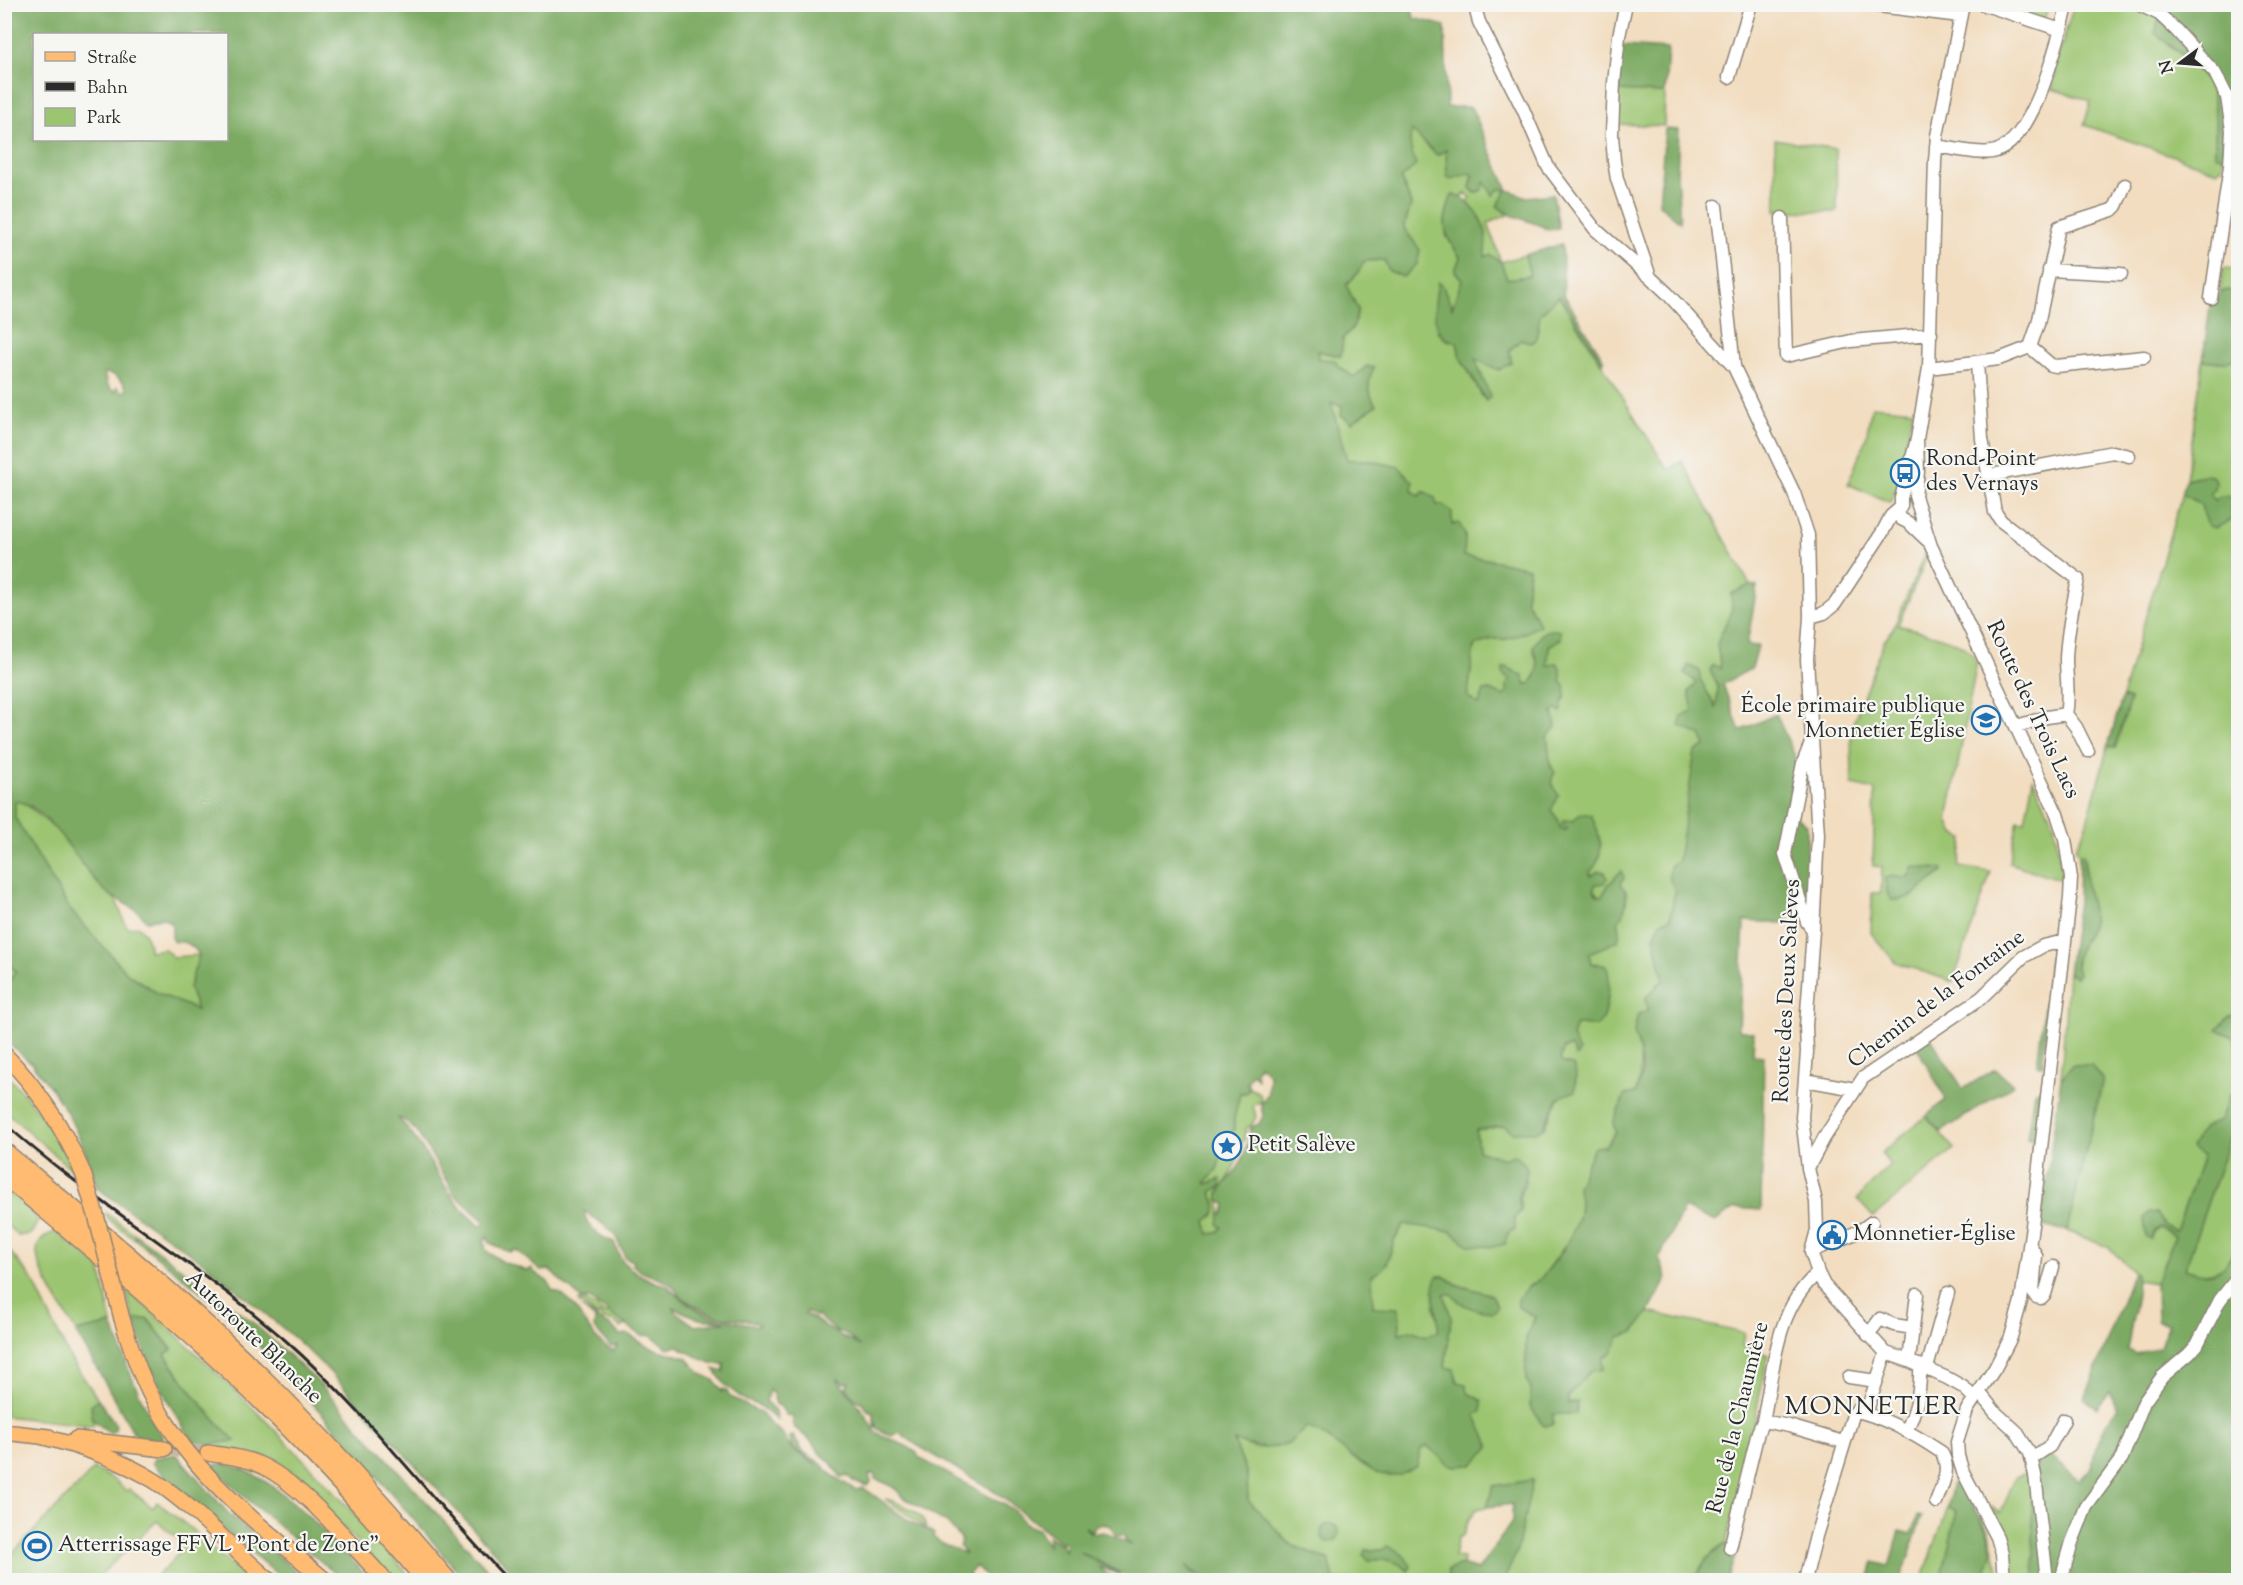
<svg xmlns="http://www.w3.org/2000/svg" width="2243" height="1585" viewBox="0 0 2243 1585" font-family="'Sorts Mill Goudy',serif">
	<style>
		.green { fill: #9cc571; stroke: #64784e; stroke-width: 1.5; fill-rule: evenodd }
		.forest { fill: #7daa63; stroke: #546a47; stroke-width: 1.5; fill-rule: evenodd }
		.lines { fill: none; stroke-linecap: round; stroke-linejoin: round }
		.major-tunnel { stroke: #cab9a2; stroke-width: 15; stroke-dasharray: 15 8; stroke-linecap: butt }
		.minor-casing { stroke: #8e8476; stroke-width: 15 }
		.major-casing { stroke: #8e8476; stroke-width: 18 }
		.highway-casing { stroke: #8e8476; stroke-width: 21 }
		.minor { stroke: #fff; stroke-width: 12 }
		.major { stroke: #ffbb71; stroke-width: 15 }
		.highway { stroke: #ffbb71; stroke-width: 18 }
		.rail { stroke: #2b2b2b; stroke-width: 3 }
		.major-bridge-casing { stroke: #8e8476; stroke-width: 18; stroke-linecap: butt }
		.major-bridge { stroke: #ffbb71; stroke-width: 15 }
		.labels { text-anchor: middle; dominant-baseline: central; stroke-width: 4.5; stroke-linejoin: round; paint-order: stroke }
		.poi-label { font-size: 22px; fill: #2b2b2b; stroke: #f6f6f2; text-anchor: start }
		.street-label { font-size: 22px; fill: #2b2b2b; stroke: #f6f6f2 }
		.quarter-label { font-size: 26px; letter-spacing: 1.5px; fill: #2b2b2b; stroke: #f6f6f2 }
	</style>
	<rect width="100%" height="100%" fill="#f6f6f2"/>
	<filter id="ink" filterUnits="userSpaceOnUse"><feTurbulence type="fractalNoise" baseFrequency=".0167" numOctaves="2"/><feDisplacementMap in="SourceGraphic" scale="12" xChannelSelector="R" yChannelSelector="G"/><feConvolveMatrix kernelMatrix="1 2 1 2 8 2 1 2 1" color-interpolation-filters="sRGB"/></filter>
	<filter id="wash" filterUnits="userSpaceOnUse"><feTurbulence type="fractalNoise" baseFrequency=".008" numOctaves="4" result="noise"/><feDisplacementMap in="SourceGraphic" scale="24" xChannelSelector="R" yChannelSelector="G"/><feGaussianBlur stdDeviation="1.35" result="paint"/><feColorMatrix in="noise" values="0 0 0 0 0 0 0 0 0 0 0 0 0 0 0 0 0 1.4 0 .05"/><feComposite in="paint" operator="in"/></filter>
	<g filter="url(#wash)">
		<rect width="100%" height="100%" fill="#f2ddc0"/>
		<path class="green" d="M1995,5H2049L2044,20Z
			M2074,5H2121L2160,17L2155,33C2170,46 2188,58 2201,73C2219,94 2215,128 2215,154L2224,157L2222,167L2217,171L2084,125L2091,101L2052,89L2056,73L2053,72Z
			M1617,91L1665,93L1664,126L1616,124Z
			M1412,130L1437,154L1446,150L1451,179L1470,173L1473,175L1470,188L1484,182L1499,189L1508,190L1498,206L1508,215L1488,223L1501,262L1525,255L1530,276L1507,279L1485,257C1486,232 1485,221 1467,202L1471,198L1466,193L1462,197L1452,195L1446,235L1460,257L1455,271L1462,280L1452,308L1442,285L1438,332L1446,340L1457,342L1460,357L1482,396L1486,401L1475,359L1499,370L1511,362L1510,350L1521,339L1532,343L1536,340L1540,314L1559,296L1668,470L1682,461L1750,585L1732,594V609L1717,644L1721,670H1710L1718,687L1716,709L1700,679L1685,674L1695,680L1696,684L1689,692L1706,745L1695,753L1678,861L1669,877L1675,891L1670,919L1654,937L1664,980L1658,984L1648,1011L1634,1032C1642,1053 1642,1071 1636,1093L1625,1095L1613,1123L1616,1132L1605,1146L1581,1197L1578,1222L1569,1240L1540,1281L1527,1287L1518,1307L1535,1317L1526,1339V1380L1531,1389L1530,1406L1544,1426L1553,1414L1567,1404V1396L1618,1296L1634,1331L1649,1312L1744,1333L1742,1345L1768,1355L1745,1467L1726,1544C1710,1553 1701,1564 1694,1580H1504L1517,1551L1532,1480L1493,1487L1487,1507L1476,1509L1469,1519L1463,1536L1458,1537L1454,1557L1463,1558L1462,1565L1448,1570V1580H1334L1329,1560L1291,1545L1248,1500L1247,1474L1234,1441L1258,1449L1289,1443L1306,1426L1319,1431L1421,1449L1428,1446L1450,1466L1472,1465L1475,1414L1468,1393L1445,1367L1451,1318L1444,1293L1492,1295L1458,1285L1443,1276L1434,1305L1439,1324L1438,1332L1426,1336L1410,1330L1398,1334L1373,1307L1372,1275L1387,1264L1394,1241L1404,1224L1451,1231L1468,1245L1505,1244L1515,1218L1521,1210L1519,1197L1526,1182L1504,1159L1478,1150L1476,1130L1504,1126L1513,1132L1545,1127L1558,1098L1562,1063L1560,1058L1564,1048L1572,1047V1036L1576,1025L1597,1026C1605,1018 1610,997 1608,985C1606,978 1601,970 1598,963L1591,964L1589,952L1618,941L1620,930L1618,921C1625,913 1628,900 1626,890L1609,884L1602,896L1597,895L1594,890L1595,884L1590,872L1601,845L1596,827L1579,818L1569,822L1565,830L1560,828L1559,821L1551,810V777L1554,773C1550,764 1545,743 1548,734C1550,725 1555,722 1553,712L1557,709L1561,683L1557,663L1547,666L1549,646L1542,633L1533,647C1537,664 1543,668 1530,684L1510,680L1509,691L1503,696L1489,690L1479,705L1467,696C1471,679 1471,663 1474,646L1492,639H1507L1526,600L1529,568L1492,560L1464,556L1465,535C1448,522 1439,504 1424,491L1420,496L1368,460H1347L1331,403L1342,405L1352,422L1376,405L1371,397L1367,366L1354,377L1339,367L1318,359L1317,351L1341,356L1343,338L1354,326L1358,309L1346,285L1358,273L1364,261L1384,260L1410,237L1404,228L1411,204L1401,178L1414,159C1407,151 1409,140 1412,130ZM1367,1550H1382L1411,1566L1408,1571C1397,1559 1383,1559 1368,1560Z
			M1775,139L1836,149L1837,212L1776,211Z
			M2223,268L2238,269V296L2228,290L2220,292Z
			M2238,352V1013L2229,1017C2235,1043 2242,1059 2234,1085L2238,1089V1104L2230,1095L2220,1121L2203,1127L2192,1148L2203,1156L2176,1231L2164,1225L2161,1219L2154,1231L2160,1227L2175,1236L2156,1283L2137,1280L2136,1274L2108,1247L2067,1231L2103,1079L2091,1065H2072L2061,1079L2068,973L2076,977V955L2086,938L2085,864L2083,855H2079L2075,847L2084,833L2108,746L2115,748L2130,700L2122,697L2182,494L2200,503L2214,501L2210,494L2215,488L2204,475L2186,479L2203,360C2216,361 2232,367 2238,352Z
			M1872,406L1913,410L1898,484L1891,503L1848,484L1866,438Z
			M1926,551L1927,557L1898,625C1918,631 1969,640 1977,661L1948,819L1953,833L1964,838L1959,867L1991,872L1953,982L1895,962L1871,933L1872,893H1881L1882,867L1873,866L1875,790L1852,785L1851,729L1884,641L1893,629ZM1942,873L1919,889L1910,898L1892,875L1901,877Z
			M2033,779L2054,824L2063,878L2061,880L2009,863L2018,820L2025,821Z
			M15,801L23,802L59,832L101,887L116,900L126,926L130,928L138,926C146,934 149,940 149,951L165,949L173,957L199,955L189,988L197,1010L157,993L128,974L70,910L15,818Z
			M4,960L16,971L8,982L5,979Z
			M4,1073C32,1100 57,1135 73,1171L5,1111Z
			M1249,1088L1260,1093L1261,1102L1253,1105L1256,1117L1251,1126L1247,1127L1244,1140L1240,1145L1242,1149C1235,1162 1230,1181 1219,1190C1217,1205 1227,1219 1218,1233L1209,1234L1206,1221L1214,1215L1216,1202L1211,1192L1220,1179L1206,1184V1181L1217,1170L1221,1145L1234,1130V1119L1240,1093H1246Z
			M2238,1113V1246L2225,1268L2211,1274H2198L2185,1269Z
			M1926,1116L1954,1149L1873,1217L1857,1199L1890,1165L1881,1153Z
			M4,1189L35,1215L38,1221L31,1234L18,1236L5,1223Z
			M106,1213L135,1234V1239L108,1219Z
			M56,1232L100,1267L112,1324L76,1332C66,1314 36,1269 37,1251C37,1241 47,1234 56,1232Z
			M4,1244L32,1279L70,1358L98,1399L91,1406L93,1426L5,1416Z
			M125,1289C229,1379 324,1477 413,1580H393L323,1506L224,1449L203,1446L234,1441C208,1414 185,1386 165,1354L172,1349L148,1319L134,1320Z
			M587,1300L589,1304L596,1306L604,1314L611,1313L631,1327L624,1325L622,1328L613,1321L603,1320L600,1315L597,1316C592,1312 587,1309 583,1304H579V1301Z
			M94,1469L115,1480L126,1491L129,1489L153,1508L157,1502L189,1527L248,1580H151L168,1566L185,1545L157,1521L95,1580H5V1561Z
			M2033,1471L2031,1490L2035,1576L2033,1580H2012L2008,1545L1992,1507L2001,1513L2015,1477Z
			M885,1499C894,1500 916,1511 922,1518C924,1520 925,1526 926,1528Z
			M1948,1507L1957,1511L1943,1571V1580H1922Z
			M1982,1516C1993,1537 1997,1557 1999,1580H1984L1985,1569L1992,1555L1978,1517Z"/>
		<path class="forest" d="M1319,4L1331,7V4L1411,5L1414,18L1445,26L1447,107H1471L1508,190L1527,197L1553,194L1559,228L1549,230C1531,219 1513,220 1497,206L1507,190L1499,189L1493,195L1484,182L1482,190L1475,193L1470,188L1473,175L1470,173L1451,179L1447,176L1446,150L1437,155L1412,131C1407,146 1413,152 1416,165L1401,179L1411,204L1404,228L1420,250L1417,264L1403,277L1389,271L1384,260L1364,261L1358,273L1346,285L1358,309L1354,326L1343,338L1341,356L1317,351L1318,359L1334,360L1339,367L1354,377L1367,366L1374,368C1367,381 1367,392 1376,405L1352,422L1341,415L1342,405L1331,403L1347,460H1368L1399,467L1413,482L1412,491L1420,496L1424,491L1435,498L1437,505H1443L1452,512V525L1459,523L1465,535L1464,556L1492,560L1529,568L1526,600L1540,625L1525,633L1507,639H1492L1474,646C1471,663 1471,679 1467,696L1479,705L1484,691L1489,690L1504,696L1508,691L1506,686L1510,680L1503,675V668L1507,667L1524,677L1525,684H1530C1543,668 1537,664 1533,647C1541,634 1543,627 1560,631V639L1549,646L1547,666L1557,663L1561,669V682L1565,685L1566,697L1562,703V711L1560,712L1557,709L1553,712L1556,727L1547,737L1551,767L1555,773C1548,781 1553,788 1559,795L1551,810L1559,821L1560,828L1565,830L1567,828L1562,824L1563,821L1565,820L1573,821L1581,813L1591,815C1600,833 1607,856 1590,872V876L1599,871L1605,872L1607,878L1605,883L1595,884L1594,890L1597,895L1602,896L1609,884L1621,871L1624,877L1621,885C1630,894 1626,912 1618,921L1620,930L1618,941L1589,953L1591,964L1606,965C1612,979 1608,1015 1597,1026L1576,1025L1572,1036L1579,1052L1576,1057L1571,1047L1564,1048L1560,1058L1562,1063L1573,1065L1576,1074L1575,1091L1558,1098L1544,1127L1536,1132H1513L1504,1126L1476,1130L1478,1150L1504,1159L1513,1155C1537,1169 1524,1175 1519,1196C1518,1200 1521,1205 1521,1210L1515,1218V1229L1508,1233L1505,1244L1493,1247L1468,1245L1451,1231L1404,1224C1401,1230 1397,1235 1394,1241C1388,1256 1389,1269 1372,1275L1373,1307L1398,1308L1400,1324L1399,1334L1410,1330L1426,1336L1438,1332C1441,1310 1427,1298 1438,1276H1443L1458,1285L1492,1295L1497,1307L1493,1312C1477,1311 1462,1308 1452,1294H1444L1451,1318L1445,1367L1454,1369L1458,1382L1466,1384L1468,1393L1482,1401V1412L1475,1414L1490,1447L1472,1465L1450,1466L1427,1446L1421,1449L1417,1466C1411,1469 1406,1473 1400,1475C1371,1484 1334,1436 1307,1427C1301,1432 1295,1439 1288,1443C1269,1452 1252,1446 1234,1441L1247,1474L1248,1500L1291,1545L1329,1560L1334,1580H1215L1194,1572L1186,1565L1193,1573L1205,1580H989L976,1566L969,1574L972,1580H520L330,1372L297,1340L207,1265L97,1188L84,1148L68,1114L51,1088L31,1063L5,1040V979L8,982L16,971L4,960L5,5ZM34,34H226V140H34ZM104,373L112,374L123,382L127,389L123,392L117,387L115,392C107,388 106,380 104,373ZM15,801C47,803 81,868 102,888C116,902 135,905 147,921C158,918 164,915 172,925V940L175,942C185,940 194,946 199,955L189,988L197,1010L157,993L128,974L70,910L15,818ZM1259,1065L1269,1074L1268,1093L1261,1105L1263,1116L1259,1124L1251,1127C1248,1141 1246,1155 1238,1168C1231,1179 1220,1186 1218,1199L1226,1205L1223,1215L1220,1213L1218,1224L1222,1227L1218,1233L1209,1234L1206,1221C1220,1211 1218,1207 1211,1192L1221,1186V1179L1207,1184L1206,1182L1217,1170L1223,1149L1221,1144L1234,1130V1119L1240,1093H1246L1249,1088L1247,1083L1252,1073L1257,1078L1256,1072ZM398,1118C417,1120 436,1168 449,1183L452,1192L485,1222L481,1226C443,1199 431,1151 398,1118ZM584,1211L599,1221L615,1235L625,1257L634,1262L632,1264C642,1275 656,1276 669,1283C674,1286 677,1293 681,1297C684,1299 710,1314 714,1315C726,1321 750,1317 759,1324L757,1326C744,1322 731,1322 719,1319C708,1317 673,1295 667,1285C653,1284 631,1271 622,1260C618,1255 616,1248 614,1242C599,1236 587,1229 584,1211ZM487,1236L490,1243L509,1252L516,1250L541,1271L549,1269C559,1281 571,1288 582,1300L588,1298L642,1336L649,1335L668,1348L679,1346L683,1350L702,1359L714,1364H724V1372L714,1369L725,1385L745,1400L758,1405L777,1420L775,1412L766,1401L769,1390L773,1394L776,1404L781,1407L786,1415L792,1416L794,1427L811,1441L821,1455L829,1460L841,1477L847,1475L853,1481L868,1486L871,1482L869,1475L874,1473L875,1479C884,1482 897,1487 901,1496L947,1523L962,1540L959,1546L965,1554C952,1547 944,1547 933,1537L934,1534L928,1529L927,1530L909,1521L864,1488L855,1490L832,1475L819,1462L803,1452L793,1436L790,1437L791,1446L818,1466L791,1449L782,1433L770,1424L762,1414L729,1396L727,1391L723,1389L722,1392L714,1380L701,1374L687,1358L648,1347L628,1334L620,1335L610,1325H607L581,1307L595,1319L594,1328L611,1347L618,1345L614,1351C585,1340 582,1300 552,1290L548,1282L533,1271L532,1268L527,1271L503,1262L486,1251L484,1241ZM672,1307L699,1319L725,1322L695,1326L676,1312ZM807,1311L814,1316H818L837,1332H843L860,1346L825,1327L824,1325L805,1314ZM837,1379H839L843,1383L849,1382L846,1388L856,1400L863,1403L865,1408L874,1413V1428L876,1423V1428L892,1436L899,1432L915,1444L991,1489L1062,1543L1066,1542L1065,1551L1062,1545L1048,1536V1546L1039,1530L1027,1525L1012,1509L919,1458L917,1453L908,1447L875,1432L865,1414ZM1102,1524L1111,1526L1116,1536L1124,1535L1125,1540L1132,1545C1119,1542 1106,1527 1095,1534L1086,1529V1526L1089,1532L1093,1531L1095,1527ZM1080,1552L1124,1575L1137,1577C1125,1583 1108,1578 1099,1567L1120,1575Z
			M2160,5H2238V144H2226L2224,157L2215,154C2215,128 2219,94 2201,73C2188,58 2170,46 2155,33L2164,7Z
			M1622,46L1668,49L1665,93L1617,91Z
			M1665,129L1679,130L1677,175L1680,222L1659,204Z
			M1452,195L1462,197L1478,214L1486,232L1485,256L1491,255L1501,262L1507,279L1530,276L1525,255L1562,244L1564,295L1604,360L1602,362L1559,296L1540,314L1536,340L1532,343L1521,339L1510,350L1511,362L1499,370L1475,359L1490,396L1486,401L1460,357L1457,342C1428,336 1434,305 1438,282L1442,284L1452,308L1462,280L1455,271L1460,257C1442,230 1441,225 1452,195Z
			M2228,290L2238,296V352C2232,367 2216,361 2203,360L2211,298Z
			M2204,475L2212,476L2216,481L2215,488L2210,494L2214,501L2220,496H2228L2233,500L2231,510L2234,519L2215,528L2208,526L2200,503L2182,494L2186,479Z
			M1750,585L1757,586L1747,645L1758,646L1752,668L1723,684L1740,731L1776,714L1798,763L1789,811L1807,825V898L1783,923L1744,921L1739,1030L1754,1033L1753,1055L1764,1056L1761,1210L1735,1208L1715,1222L1684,1208L1659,1259L1667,1278L1649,1312L1634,1332L1619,1337L1612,1352L1603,1358V1369L1590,1372L1568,1396V1404L1578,1402L1576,1414H1553V1425L1544,1426L1530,1406L1531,1389L1526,1380V1339L1535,1317L1518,1307V1300C1520,1296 1523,1292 1526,1289C1531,1284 1537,1283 1541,1278C1561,1256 1589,1218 1577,1187L1594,1147L1605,1146L1616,1132L1613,1123L1625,1095L1636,1093L1642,1073L1639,1047L1634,1032L1638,1014L1648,1010L1646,997L1664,980L1654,937L1661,921L1670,919L1675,891L1669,877L1670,866L1678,861L1695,752L1706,745L1701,735L1679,726L1682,716L1693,711L1689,692L1696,684L1695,681L1685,674L1688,665L1700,671V679L1716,708L1718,687L1710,670L1713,665L1721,669L1717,644L1732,609L1731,594Z
			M2122,698L2130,700L2115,748L2108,746Z
			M2083,854C2085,864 2085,873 2086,883C2088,895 2094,908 2092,921C2088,942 2069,951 2078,974L2076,977L2068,973L2078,901L2079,855Z
			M1912,867L1943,869L1942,873C1923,884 1914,902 1891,900L1887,893L1885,878C1894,874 1900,878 1909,876Z
			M2051,950H2056L2042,1066L2037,1065Z
			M2238,1013V1054L2233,1037L2217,1029L2229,1017Z
			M1930,1037L1963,1089L1995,1069L2013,1085L1941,1132L1926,1116L1946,1099L1916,1046Z
			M2072,1065H2092L2103,1079L2067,1231L2040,1226L2061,1079Z
			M2041,1089L2033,1141L2027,1139L2034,1092Z
			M2230,1095L2238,1104V1113L2185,1269C2215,1281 2223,1270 2238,1246V1580H2033L2035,1576L2031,1490L2038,1460L2048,1453L2079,1481L2092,1467L2095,1450L2106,1424L2117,1409L2110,1392L2097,1408L2085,1399L2133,1272L2136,1274L2137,1294L2127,1350L2136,1354L2160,1347L2168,1324L2157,1320L2156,1283L2175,1236L2160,1227L2154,1231L2150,1239L2146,1236L2144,1218L2149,1212L2157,1213L2164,1225L2176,1231L2203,1156L2191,1148L2203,1127L2220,1121Z
			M135,1234L250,1320L317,1381L497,1580H465C385,1486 307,1390 217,1305C191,1282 162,1261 135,1239Z
			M148,1319L172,1350L165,1354C185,1386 209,1414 235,1441L197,1446C167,1406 149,1367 134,1320Z
			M112,1324C126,1364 140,1402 163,1438L160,1441L135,1435L76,1332Z
			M98,1399L116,1425L115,1430L110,1433L93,1420L91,1405Z
			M176,1454L229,1514L306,1580H284L181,1493L152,1463L155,1458Z
			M217,1464C267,1462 338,1547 371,1580H343L249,1501L212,1466Z
			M1954,1476C1965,1495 1993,1531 1992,1553C1991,1562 1985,1569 1984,1580H1943V1571L1957,1511L1948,1507Z
			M1533,1480L1517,1551L1504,1580H1448V1570L1462,1565L1478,1570L1512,1522V1504L1487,1507L1493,1486Z
			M1918,1515L1922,1516L1901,1580H1869L1874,1562L1889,1566L1900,1531L1912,1534Z
			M1321 1533a9 9 0 1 1 18 0a9 9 0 1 1-18 0Z
			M1726,1544L1738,1548L1727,1580H1694C1701,1564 1710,1553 1726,1544Z
			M1387,1546C1398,1550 1405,1555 1411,1566L1408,1571C1397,1559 1383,1559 1368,1560L1364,1555L1366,1550H1382Z"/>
	</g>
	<g filter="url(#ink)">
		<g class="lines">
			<path class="major-tunnel" d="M164,1449L208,1453"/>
			<g class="minor-casing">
				<path id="minor" d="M1474,4L1479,22L1523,109L1548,167L1595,229L1650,277
					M1626,4L1619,36L1614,83L1612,135L1614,161L1617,179L1650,277L1667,293L1734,367L1794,493L1808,535L1810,617L1807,659L1818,835L1813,931L1806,1026L1807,1052L1802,1117L1808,1168L1816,1202L1817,1230L1811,1252L1818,1273L1824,1285L1886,1353L1909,1361L1947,1378L1963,1387L1974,1398
					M1862,4L1960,16
					M1982,4L2061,30
					M2138,4L2159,14L2176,30L2215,73L2227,97L2232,130L2230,166L2211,298
					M1729,77L1751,4
					M1936,146C1952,148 1982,156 1996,151C2036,138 2057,41 2068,4
					M1716,206L1734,366
					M1782,218L1786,356L1851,341L1931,334
					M2049,270L2121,274
					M2030,347L2051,365L2056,366L2144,357
					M1977,362L1982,439L1995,512L2001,521L2078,579C2073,605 2067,632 2066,658C2066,677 2070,696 2066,714L2047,717L2017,726
					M1929,368L1999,359L2030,347L2038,324L2059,227L2112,210L2116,206L2125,185
					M1917,439L1918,472L1915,496L1931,546L2057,814L2065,839L2071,878L2070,898L2032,1226L2021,1301L2011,1337L1995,1368L1967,1410L1957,1442L1958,1456L1963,1472L1997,1537L2002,1554L2004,1580
					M1987,476L2113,452L2129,456
					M1901,505V498L1917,439L1929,368L1935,161L1937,136L1963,4
					M1901,506L1898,512L1901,519L1909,523L1927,540
					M1810,617L1824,613L1835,604L1882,533L1891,516L1899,509
					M2066,714L2076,727L2088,751
					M1811,743L1803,763L1785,854L1807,922L1813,930
					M1805,1080L1855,1089
					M1808,1168L1824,1138L1863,1078L1981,998L2023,957L2043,946L2065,941
					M2030,1245L2036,1255L2033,1292L2036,1297L2041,1298L2045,1294L2053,1267
					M1811,1252C1832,1240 1853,1238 1872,1222
					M1868,1335L1880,1319L1894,1325L1913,1328
					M1909,1361L1917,1294
					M1927,1368L1948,1293
					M1849,1377L1876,1381
					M1979,1392L1995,1412L2016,1431L2030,1453L2035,1475L2047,1580
					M1866,1413L1886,1353
					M1763,1421L1789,1426L1843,1442
					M1906,1431C1917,1410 1921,1389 1920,1365
					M2032,1458L2050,1446L2064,1420
					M1730,1548L1758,1432L1763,1421C1774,1369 1775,1309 1818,1273
					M1805,1580L1816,1536L1853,1415L1856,1411C1884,1417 1917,1436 1941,1452C1952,1469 1942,1485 1936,1502
					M2061,1580L2072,1542L2086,1507L2122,1458L2144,1402L2162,1377L2189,1354L2197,1345L2220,1300L2238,1277"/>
			</g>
			<g class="major-casing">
				<path id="major" d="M4,1054C38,1088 64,1129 83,1173
					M122,1319C134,1359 148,1397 172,1431C212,1490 271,1535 325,1580
					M4,1432L49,1437
					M40,1436C80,1446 120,1459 155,1481C197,1509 231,1548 269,1580
					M76,1439L164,1449
					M208,1453C225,1456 243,1457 258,1464C301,1482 352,1546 385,1580"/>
			</g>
			<g class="highway-casing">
				<path id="highway" d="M4,1152C81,1216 158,1279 231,1348C308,1420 379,1499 447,1580
					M4,1175C86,1243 168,1311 244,1384C309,1446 369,1512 426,1580"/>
			</g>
			<use href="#minor" class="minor"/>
			<use href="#major" class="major"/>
			<use href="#highway" class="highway"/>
			<path class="rail" d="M4,1123C93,1202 196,1262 285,1340C367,1412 433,1502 508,1580"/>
			<g class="major-bridge-casing">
				<path id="major-bridge" d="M83,1173L96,1215L122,1319"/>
			</g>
			<use href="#major-bridge" class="major-bridge"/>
		</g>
	</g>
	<defs>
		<g id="bus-ring" transform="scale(1.5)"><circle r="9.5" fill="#f6f6f2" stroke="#1f6fb2" stroke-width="1.5"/><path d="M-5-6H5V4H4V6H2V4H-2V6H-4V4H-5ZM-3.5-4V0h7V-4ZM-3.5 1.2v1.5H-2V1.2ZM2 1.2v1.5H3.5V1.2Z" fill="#1f6fb2"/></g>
		<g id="school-ring" transform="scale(1.5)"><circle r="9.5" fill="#f6f6f2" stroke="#1f6fb2" stroke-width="1.5"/><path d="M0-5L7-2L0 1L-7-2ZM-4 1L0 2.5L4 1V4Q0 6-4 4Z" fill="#1f6fb2"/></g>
		<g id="sight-ring" transform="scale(1.5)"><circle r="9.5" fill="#f6f6f2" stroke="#1f6fb2" stroke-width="1.5"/><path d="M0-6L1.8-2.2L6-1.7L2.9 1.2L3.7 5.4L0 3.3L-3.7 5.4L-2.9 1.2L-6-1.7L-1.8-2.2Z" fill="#1f6fb2"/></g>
		<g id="civic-ring" transform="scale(1.5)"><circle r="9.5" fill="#f6f6f2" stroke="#1f6fb2" stroke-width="1.5"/><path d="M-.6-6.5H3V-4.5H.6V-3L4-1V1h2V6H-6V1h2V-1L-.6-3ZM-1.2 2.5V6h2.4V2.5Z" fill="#1f6fb2"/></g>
		<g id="stadium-ring" transform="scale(1.5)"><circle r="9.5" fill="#f6f6f2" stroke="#1f6fb2" stroke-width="1.5"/><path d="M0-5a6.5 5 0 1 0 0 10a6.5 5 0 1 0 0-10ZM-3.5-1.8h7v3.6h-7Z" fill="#1f6fb2"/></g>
	</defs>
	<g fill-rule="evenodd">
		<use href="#bus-ring" x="1905" y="473"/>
		<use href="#school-ring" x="1986" y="720"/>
		<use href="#sight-ring" x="1227" y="1146"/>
		<use href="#civic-ring" x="1832" y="1235"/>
		<use href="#stadium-ring" x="37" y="1546"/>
	</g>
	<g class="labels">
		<g class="poi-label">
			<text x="1926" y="460">Rond-Point<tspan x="1926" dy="25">des Vernays</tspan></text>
			<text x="1965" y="707" text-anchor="end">École primaire publique<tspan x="1965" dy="25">Monnetier Église</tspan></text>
			<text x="1248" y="1146">Petit Salève</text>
			<text x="1853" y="1235">Monnetier-Église</text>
			<text x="58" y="1546">Atterrissage FFVL "Pont de Zone"</text>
		</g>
		<g class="street-label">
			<text transform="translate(2032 710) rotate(65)">Route des Trois Lacs</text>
			<text transform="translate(1788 991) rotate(-87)">Route des Deux Salèves</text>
			<text transform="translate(1937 1000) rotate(-37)">Chemin de la Fontaine</text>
			<text transform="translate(253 1338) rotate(44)">Autoroute Blanche</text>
			<text transform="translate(1739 1418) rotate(-76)">Rue de la Chaumière</text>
		</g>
		<g class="quarter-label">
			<text x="1873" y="1407">MONNETIER</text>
		</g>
	</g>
	<rect width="2243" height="1585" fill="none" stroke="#f6f6f2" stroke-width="24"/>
	<rect x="33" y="33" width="195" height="108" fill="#f6f6f2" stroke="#a5a5a2" stroke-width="1.5"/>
	<rect x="45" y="52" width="30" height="9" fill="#ffbb71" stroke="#a5a5a2" stroke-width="1.5"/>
	<text x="87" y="63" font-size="18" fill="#2b2b2b">Straße</text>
	<rect x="45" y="82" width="30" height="9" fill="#2b2b2b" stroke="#a5a5a2" stroke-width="1.5"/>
	<text x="87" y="93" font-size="18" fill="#2b2b2b">Bahn</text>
	<rect x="45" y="108" width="30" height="18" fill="#9cc571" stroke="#a5a5a2" stroke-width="1.5"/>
	<text x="87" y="123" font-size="18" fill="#2b2b2b">Park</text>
	<g transform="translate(2180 63) rotate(254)" stroke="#f6f6f2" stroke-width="4.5" paint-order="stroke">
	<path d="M0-4.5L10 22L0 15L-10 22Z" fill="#2b2b2b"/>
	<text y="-9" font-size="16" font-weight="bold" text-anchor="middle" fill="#2b2b2b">N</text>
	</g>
</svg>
